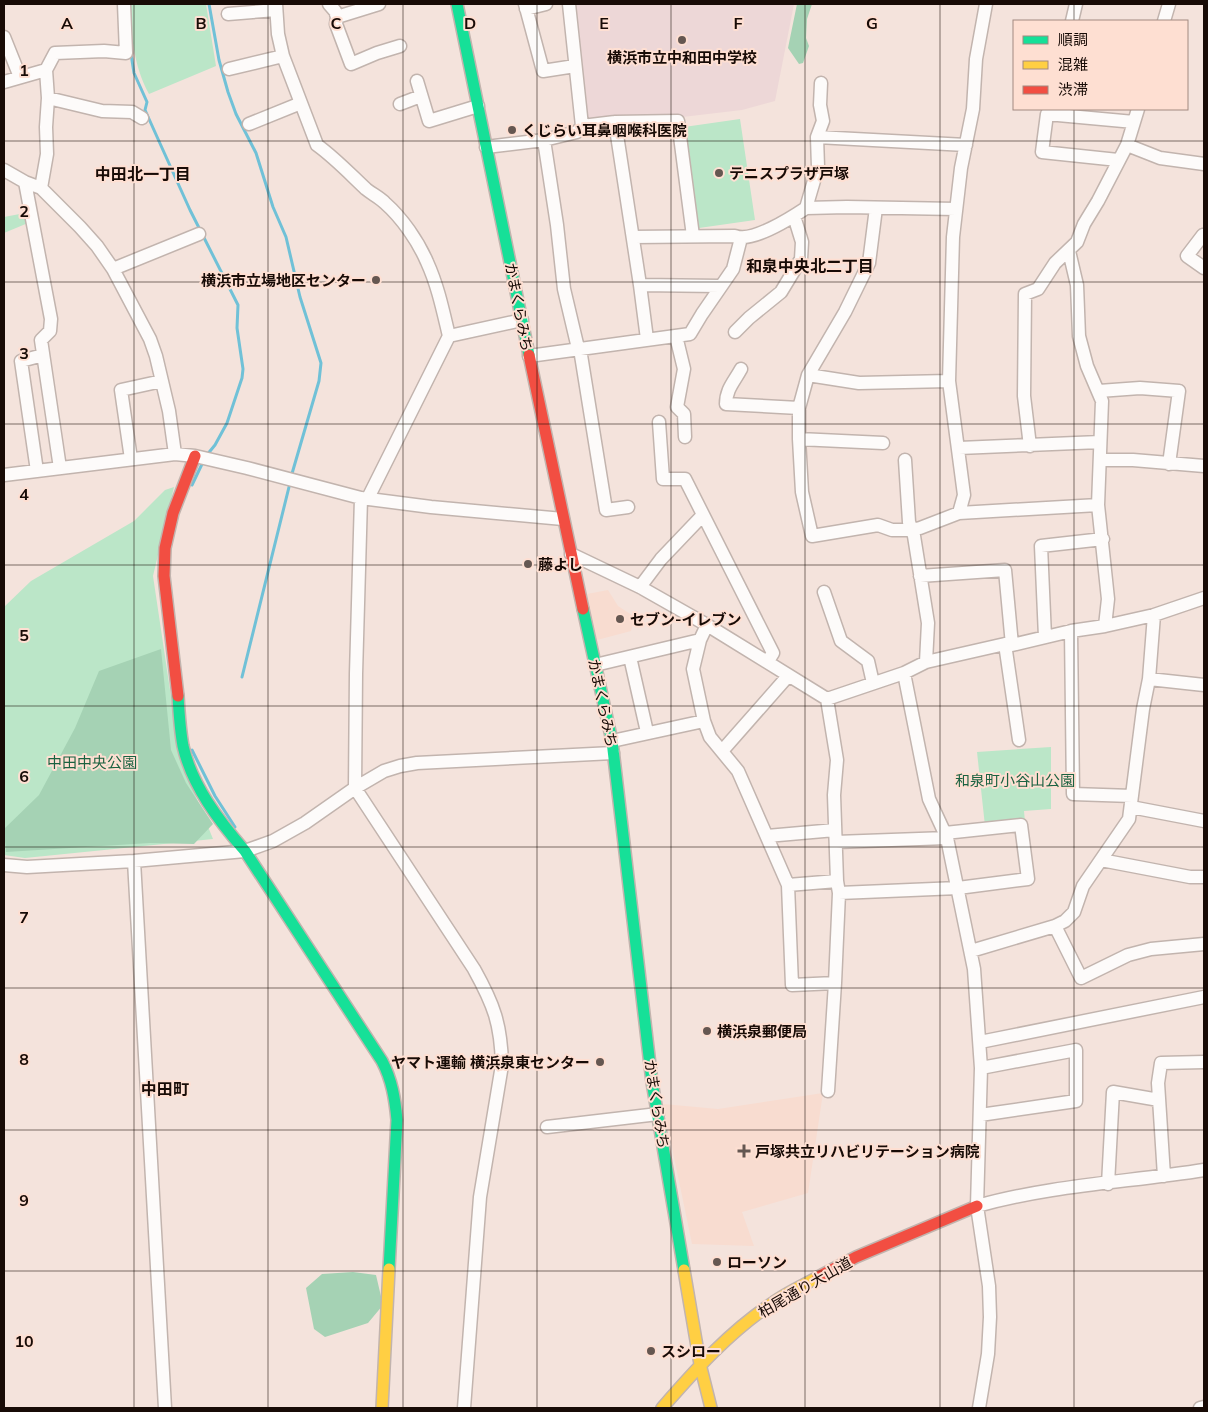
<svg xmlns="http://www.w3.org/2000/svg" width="1208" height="1412" viewBox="0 0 1208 1412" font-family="Mulish,'Noto Sans JP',sans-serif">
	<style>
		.built { fill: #f8dcd0 }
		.education { fill: #edd7d7 }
		.green { fill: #bbe6c8 }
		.forest { fill: #a5d2b4 }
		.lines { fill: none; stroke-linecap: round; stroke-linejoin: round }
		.stream { stroke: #70c1d7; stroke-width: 3 }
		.street-casing { stroke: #c2b4ae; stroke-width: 15 }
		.fast-casing { stroke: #c2b4ae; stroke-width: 14 }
		.slow-casing { stroke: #c2b4ae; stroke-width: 14 }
		.jam-casing { stroke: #c2b4ae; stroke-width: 14 }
		.street { stroke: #fdfbfa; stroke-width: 12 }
		.fast { stroke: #16e098; stroke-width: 11 }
		.slow { stroke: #ffcf43; stroke-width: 11 }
		.jam { stroke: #f24e42; stroke-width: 11 }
		.grid { fill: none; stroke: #180b06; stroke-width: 1; stroke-opacity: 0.55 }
		.poi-dot { fill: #655751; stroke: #fedfd2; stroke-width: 2 }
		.labels { text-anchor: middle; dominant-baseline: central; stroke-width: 4; stroke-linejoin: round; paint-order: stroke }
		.poi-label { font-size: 15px; font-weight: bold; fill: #180b06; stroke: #fedfd2; text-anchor: start }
		.street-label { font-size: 15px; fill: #180b06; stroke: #fedfd2 }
		.park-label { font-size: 15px; fill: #1b6241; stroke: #fedfd2 }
		.neighbourhood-label { font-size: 16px; font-weight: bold; fill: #180b06; stroke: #fedfd2 }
		.grid-label { font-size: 16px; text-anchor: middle; font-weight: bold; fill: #180b06; stroke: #fedfd2; stroke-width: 4; stroke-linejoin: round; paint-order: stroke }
	</style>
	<rect width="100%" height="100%" fill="#f4e3dc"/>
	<path class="built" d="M608,590L618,606L635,617L631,631L597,640L587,594Z
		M823,1093L808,1193L742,1212L754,1246L692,1244L663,1104L718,1109Z"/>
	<path class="education" d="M572,4H794L775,101L742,110L674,118L587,123Z"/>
	<path class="green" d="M129,4H206L216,66L149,94C133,65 132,35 129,4Z
		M740,119L755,220L699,228L684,127Z
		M25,213L28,223L4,233V217Z
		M174,487L153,576L177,737L185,770L213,839L25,858L4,855V607L31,581L134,521L165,490Z
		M1051,747V809L1024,811L1025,822L985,826L977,752Z"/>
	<path class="forest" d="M797,4H812L807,19L806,38L809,46L803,63L799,64L788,48Z
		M161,649L171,750L186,783L213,824L194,844L150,843L6,852L4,829L39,795L75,728L99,671Z
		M353,1272L376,1275L383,1305L368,1323L325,1337L314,1329L306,1288L322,1274Z"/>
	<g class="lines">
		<path class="stream" d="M209,4L219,60L228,92L236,114L256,153L273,207L286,237L300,297L321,363L319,381L291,477
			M131,54L134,73L147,102L145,110L158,139L190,210L238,305L237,328L243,369L242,378L227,423L215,445L206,456
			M192,485L203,462
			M242,677L290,483
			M192,750L215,796L235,827"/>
		<g class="street-casing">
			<path id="street" d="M276,4L278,34L283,56L317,145C335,158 350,174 366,189C372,194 379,197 385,203C402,218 418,241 427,262C438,286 443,311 449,336L368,498
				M329,4L335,11L337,17L379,4
				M525,4L543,71L575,66
				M569,4L582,126
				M526,9L546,4
				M228,14L276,10
				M337,17L336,24L351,64L377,53L400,46
				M1072,21L1076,4
				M1164,21L1169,4
				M4,37L20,77
				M229,69L283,56
				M417,81L429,121L478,106
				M4,82L46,70
				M48,98L102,111L132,112L142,118
				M400,104L421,96
				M615,122L640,285L647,339
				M249,124L301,103
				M817,137L966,145
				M544,140L557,225L564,289L577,344L580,349L606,510L628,507
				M1127,145L1160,158L1204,164
				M486,147L544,140L577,132L582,126L615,122L678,121L693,236
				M1118,160L1042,152L1047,114L1134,122
				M4,170L25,182L41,188L80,227L97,246L113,269L150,339L156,356L169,411L175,454
				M25,182L51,319L50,331L41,340L60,468
				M41,188L47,154L46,127L48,98L46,70L55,53L104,51L126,53L124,4
				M806,208L847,207L956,209
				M876,208L869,263L845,312L808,375L799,408V439L802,492L812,536L878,525L892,530H911L920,528L959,513L1098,505
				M1203,235L1187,256L1204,268
				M633,237L735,236C752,243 791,218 806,208L818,167L817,137L823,121L820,105L821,83
				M1069,251L1077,285L1079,336L1087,366L1102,401L1098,505L1108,599L1105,626
				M113,269L199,234
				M640,285L720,286
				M735,332L749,318L781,292L801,259L802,242L794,216
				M449,336L522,320
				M676,336L684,369L677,407L684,414L685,437
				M529,356L690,334L702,314L733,269L741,238
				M741,369C734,382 726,389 726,404L799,408
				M808,375L859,383L949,381
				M1099,391L1140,388L1179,391L1169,464
				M659,422L663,479H685L773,653L768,661
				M799,439L883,443
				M1030,446L1024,396L1025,294L1038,289L1055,263L1077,242L1084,224L1098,201L1127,145L1138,109
				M959,448L1100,442
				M131,459L121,390L162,381
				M905,460L909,522L914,536L928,623L926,662
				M1101,460H1133L1204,466
				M37,471L21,361L43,355
				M4,475L175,454L195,456L247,468L361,498L431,507L563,519
				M361,498L356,674L355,788L474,969C494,1005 501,1024 502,1065L480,1197L464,1408
				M959,513L964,495L949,381L953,237L961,168L973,109L976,59L986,4
				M571,554L640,587L707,625L827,699
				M920,576L1005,570L1012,645
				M640,587L661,559L703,515
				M824,592L841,641L868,661L873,683
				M707,625L700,640L693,669L704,721L710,737L738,771L788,885L792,985L835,983
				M1071,631L1073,794L1132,796
				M1045,637L1041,546L1103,539
				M1005,644L1019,740
				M630,657L647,732
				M595,665L700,640
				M904,673L929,799L947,838L974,969L981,1068L977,1206L989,1286L990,1317L988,1354L979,1408
				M1149,679L1204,685
				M827,699L837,760L834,795L837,881L839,893L835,983L828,1091
				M827,699L904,673L926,662L1005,644L1012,645L1071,631L1105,626L1154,615L1204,598
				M612,741L704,721
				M722,751L788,676
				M1131,807L1204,821
				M767,836L835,830
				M836,842L947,838
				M1101,860L1190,877H1204
				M134,861L165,1408
				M4,865L27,867L134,861L245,851L273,841L305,823L355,788L384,771L400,766L417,763L613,753
				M788,885L837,881
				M839,893L958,888L1028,879L1021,825L945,833
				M1055,926L1081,978L1128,955L1151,949L1204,944
				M971,951L1055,926L1065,921L1074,912L1083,886L1129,819L1143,709L1149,679L1154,615
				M980,1042L1204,997
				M980,1115L1076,1101V1050L981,1068
				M547,1127L658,1114
				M1164,1176L1158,1083L1161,1063L1204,1062
				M1108,1184L1113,1092L1159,1100
				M977,1206C1051,1185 1129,1182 1204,1170
				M1200,1408L1204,1407"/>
		</g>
		<g class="fast-casing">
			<path id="fast" d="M457,4L529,355
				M583,609L612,741L652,1082L684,1270
				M178,696C179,713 180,730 183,746C192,786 219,821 245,851L382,1061C392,1080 395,1099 397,1120L389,1269"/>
		</g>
		<g class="slow-casing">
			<path id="slow" d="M684,1270L700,1364L711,1408
				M382,1408L389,1269
				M662,1408C696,1369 730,1331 774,1302C788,1292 804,1285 818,1277"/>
		</g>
		<g class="jam-casing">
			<path id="jam" d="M529,355L583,609
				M178,696L164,576L165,548L173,513L195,456
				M818,1277L856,1257L977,1206"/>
		</g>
		<use href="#street" class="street"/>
		<use href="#fast" class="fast"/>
		<use href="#slow" class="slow"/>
		<use href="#jam" class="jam"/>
	</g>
	<path class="grid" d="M134,4V1408M268,4V1408M403,4V1408M537,4V1408M671,4V1408M805,4V1408M940,4V1408M1074,4V21M1074,109V1408M4,141H1204M4,282H1204M4,424H1204M4,565H1204M4,706H1204M4,847H1204M4,988H1204M4,1130H1204M4,1271H1204"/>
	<g class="poi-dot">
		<circle cx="682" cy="40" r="5"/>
		<circle cx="512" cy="130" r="5"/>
		<circle cx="719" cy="173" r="5"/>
		<circle cx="376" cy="280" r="5"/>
		<circle cx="528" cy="564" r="5"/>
		<circle cx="620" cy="619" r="5"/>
		<circle cx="707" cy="1031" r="5"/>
		<circle cx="600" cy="1062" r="5"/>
		<path d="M741.5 1143.5h5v5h5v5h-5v5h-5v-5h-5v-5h5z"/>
		<circle cx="717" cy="1262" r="5"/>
		<circle cx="651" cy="1351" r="5"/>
	</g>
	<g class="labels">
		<g class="poi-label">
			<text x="682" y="57" text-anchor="middle">横浜市立中和田中学校</text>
			<text x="522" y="130">くじらい耳鼻咽喉科医院</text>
			<text x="729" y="173">テニスプラザ戸塚</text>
			<text x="366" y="280" text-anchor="end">横浜市立場地区センター</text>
			<text x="538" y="564">藤よし</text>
			<text x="630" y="619">セブン-イレブン</text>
			<text x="717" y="1031">横浜泉郵便局</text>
			<text x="590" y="1062" text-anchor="end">ヤマト運輸 横浜泉東センター</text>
			<text x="755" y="1151">戸塚共立リハビリテーション病院</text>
			<text x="727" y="1262">ローソン</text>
			<text x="661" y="1351">スシロー</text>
		</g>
		<g class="street-label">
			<text transform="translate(519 307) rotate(79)">かまくらみち</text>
			<text transform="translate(603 703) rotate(78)">かまくらみち</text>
			<text transform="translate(657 1104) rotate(81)">かまくらみち</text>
			<text transform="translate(805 1287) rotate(-30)">柏尾通り大山道</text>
		</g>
		<g class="park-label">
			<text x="92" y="762">中田中央公園</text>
			<text x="1015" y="780">和泉町小谷山公園</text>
		</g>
		<g class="neighbourhood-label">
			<text x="143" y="174">中田北一丁目</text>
			<text x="810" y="266">和泉中央北二丁目</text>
			<text x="165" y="1089">中田町</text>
		</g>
	</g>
	<g class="grid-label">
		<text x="67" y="29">A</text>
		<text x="201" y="29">B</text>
		<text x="336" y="29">C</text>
		<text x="470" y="29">D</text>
		<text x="604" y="29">E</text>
		<text x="738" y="29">F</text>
		<text x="872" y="29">G</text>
		<text x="24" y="76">1</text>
		<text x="24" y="217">2</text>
		<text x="24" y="359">3</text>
		<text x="24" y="500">4</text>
		<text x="24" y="641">5</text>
		<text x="24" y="782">6</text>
		<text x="24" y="923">7</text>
		<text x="24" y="1065">8</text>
		<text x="24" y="1206">9</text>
		<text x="24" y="1347">10</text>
	</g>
	<rect width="1208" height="1412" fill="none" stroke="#180b06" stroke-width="10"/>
	<rect x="1013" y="20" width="175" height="90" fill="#fedfd2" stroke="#a28a80"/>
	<rect x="1023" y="36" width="25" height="8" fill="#16e098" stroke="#a28a80"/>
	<text x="1058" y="45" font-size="15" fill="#180b06">順調</text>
	<rect x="1023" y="61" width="25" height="8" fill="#ffcf43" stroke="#a28a80"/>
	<text x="1058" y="70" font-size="15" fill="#180b06">混雑</text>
	<rect x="1023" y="86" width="25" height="8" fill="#f24e42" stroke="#a28a80"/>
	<text x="1058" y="95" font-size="15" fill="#180b06">渋滞</text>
</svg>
